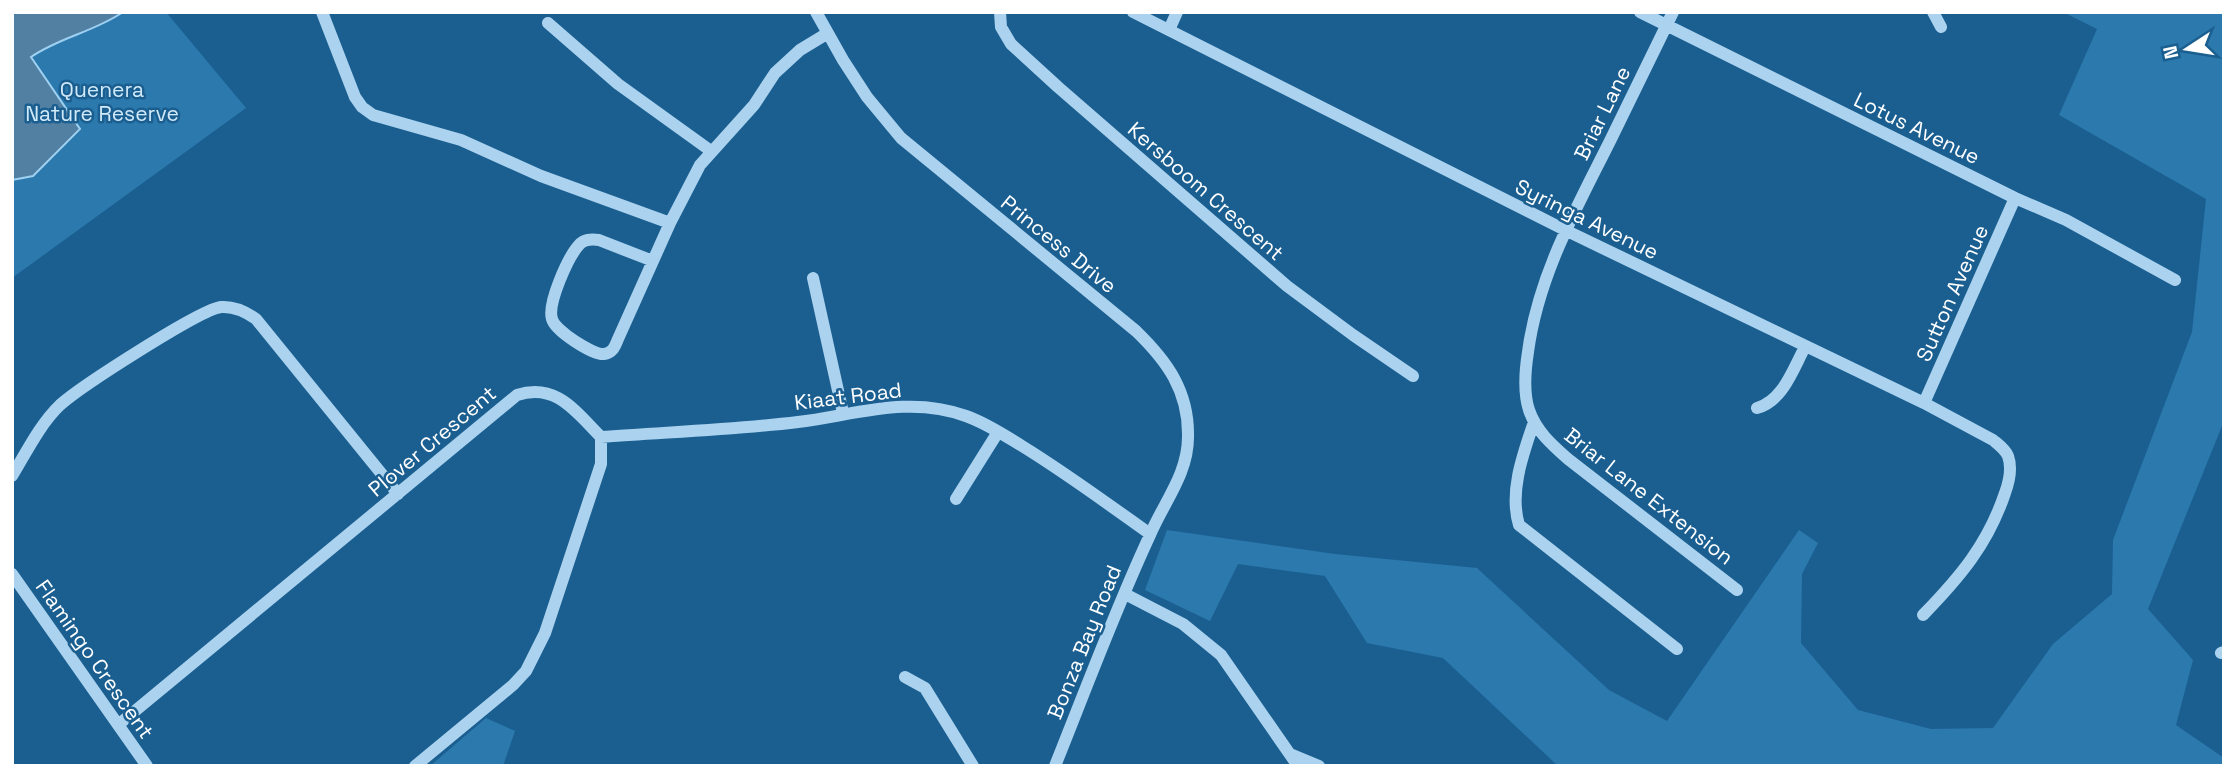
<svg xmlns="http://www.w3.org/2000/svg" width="2236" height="778" viewBox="0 0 2236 778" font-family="'Space Grotesk',sans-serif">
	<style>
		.green { fill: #2b79ad }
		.water { fill: #5180a2; stroke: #9ed0f1; stroke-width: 2 }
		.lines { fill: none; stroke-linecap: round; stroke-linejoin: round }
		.minor { stroke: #abd3ef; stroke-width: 12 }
		.labels { text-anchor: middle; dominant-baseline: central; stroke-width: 5; stroke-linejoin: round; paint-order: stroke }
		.park-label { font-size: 21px; fill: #d1eafa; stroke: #1b5f91 }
		.street-label { font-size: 21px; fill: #fff; stroke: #1b5f91 }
	</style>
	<rect width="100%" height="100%" fill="#1b5f91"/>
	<path class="green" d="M12,12H166L246,108L12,278Z
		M2063,12H2224V421L2148,609L2193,660L2176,725L2224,758V766H1558L1443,658L1367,643L1325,576L1238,564L1210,621L1145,590L1167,530L1335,554L1477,568L1609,690L1667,721L1799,530L1818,543L1802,574L1801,643L1858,710L1931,729L1993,728L2053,644L2112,594L2113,540L2192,332L2206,199L2059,115L2097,29Z
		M486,718L515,731L503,766H430Z"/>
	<path class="water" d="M12,12H123C94,32 60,37 31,57L80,129L33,176L12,180Z"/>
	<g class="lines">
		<path class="minor" d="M322,12L355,97L362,107L373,115L461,140L541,176L670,223L700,165L754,105L775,73L800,50L828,33
			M816,12L843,60L867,97L901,138L1136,331C1167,361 1189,391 1188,437C1188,474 1164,502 1150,535C1115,610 1086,689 1055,766
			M1000,12L1001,27L1011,44L1058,87L1287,286L1353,335L1413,376
			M1133,12L1565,230L1924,403L1993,440C1999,445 2005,449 2008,456C2012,467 2009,482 2005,493C1988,544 1960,577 1923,615
			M1640,12L2015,198L2066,220L2175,280
			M1673,12C1652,55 1631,98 1610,141C1576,209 1538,276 1528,352C1525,371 1523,392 1529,410C1536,431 1552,445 1568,459L1737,590
			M1933,12L1941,27
			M548,23L618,84L711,151
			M1169,30L1177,12
			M653,261L599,240C591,239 584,239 579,245C568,257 547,304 552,319C555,331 593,355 604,354C613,353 615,346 618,339L670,223
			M813,278L843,413
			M1924,403L2015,198
			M1757,408C1783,401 1793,369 1805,347
			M1534,422C1523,454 1509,492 1519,525L1677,649
			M601,437C666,432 733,430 798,422C855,415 909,395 966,416C986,423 1004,435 1022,446C1066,473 1108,504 1150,534
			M12,476C26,453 40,424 60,405C80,387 199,310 221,307C234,306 245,311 256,319L398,494
			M956,499L998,432
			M12,574L147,766
			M1125,594L1183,624L1221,655L1298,766
			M2221,653L2224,652
			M905,677L925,688L973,766
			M118,725L517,395C556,382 576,412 601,437V464L545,633L526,671L513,685L415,766
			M1290,754L1319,766"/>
	</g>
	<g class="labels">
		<g class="park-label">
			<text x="102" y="89">Quenera<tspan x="102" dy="24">Nature Reserve</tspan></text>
		</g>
		<g class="street-label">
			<text transform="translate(1602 113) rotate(-64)">Briar Lane</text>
			<text transform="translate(1917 128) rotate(26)">Lotus Avenue</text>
			<text transform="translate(1206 191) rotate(41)">Kersboom Crescent</text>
			<text transform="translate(1587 219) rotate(26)">Syringa Avenue</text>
			<text transform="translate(1059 244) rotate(39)">Princess Drive</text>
			<text transform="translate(1952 293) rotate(-66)">Sutton Avenue</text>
			<text transform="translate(848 396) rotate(-7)">Kiaat Road</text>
			<text transform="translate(432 441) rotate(-40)">Plover Crescent</text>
			<text transform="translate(1649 496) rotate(38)">Briar Lane Extension</text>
			<text transform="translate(1084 642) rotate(-68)">Bonza Bay Road</text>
			<text transform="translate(95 659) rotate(55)">Flamingo Crescent</text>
		</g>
	</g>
	<rect width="2236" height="778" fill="none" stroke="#ffffff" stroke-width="28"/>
	<g transform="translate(2187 49) rotate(258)" stroke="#1b5f91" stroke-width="5" paint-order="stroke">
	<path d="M0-5L12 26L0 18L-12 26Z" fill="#ffffff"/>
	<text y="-10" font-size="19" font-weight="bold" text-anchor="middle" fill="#ffffff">N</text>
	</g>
</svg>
